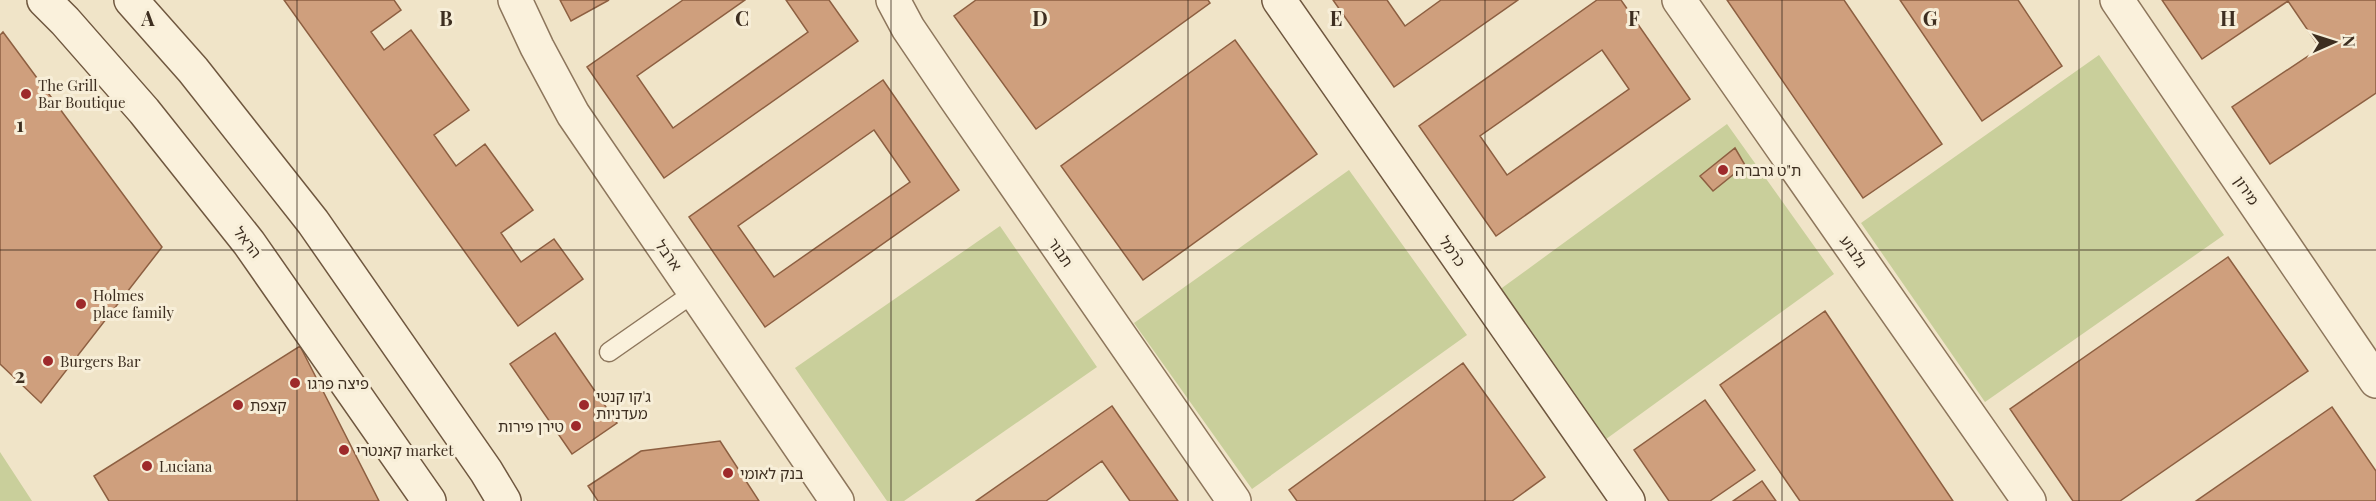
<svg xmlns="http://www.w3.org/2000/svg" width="2376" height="501" viewBox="0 0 2376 501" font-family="'Playfair Display','Noto Sans Hebrew',serif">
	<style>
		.green { fill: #c9cf9b }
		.building { fill: #cf9f7d; stroke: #8d5f41; stroke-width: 1.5; fill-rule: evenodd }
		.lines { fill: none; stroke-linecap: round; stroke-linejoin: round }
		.lane-casing { stroke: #8d765c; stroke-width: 21 }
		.street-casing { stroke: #8d765c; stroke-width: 36 }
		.secondary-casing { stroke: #6f573f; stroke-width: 36 }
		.lane { stroke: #faf1dc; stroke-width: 18 }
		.street { stroke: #faf1dc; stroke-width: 33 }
		.secondary { stroke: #faf1dc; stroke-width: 33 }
		.grid { fill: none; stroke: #3d2e20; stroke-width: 1.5; stroke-opacity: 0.55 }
		.poi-dot { fill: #9e2a2b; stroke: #f7eed8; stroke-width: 2 }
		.labels { text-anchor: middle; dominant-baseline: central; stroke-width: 6; stroke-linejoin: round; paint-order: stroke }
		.poi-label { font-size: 15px; fill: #3d2e20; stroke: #f7eed8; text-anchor: start }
		.street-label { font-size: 15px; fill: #3d2e20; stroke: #f7eed8 }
		.grid-label { font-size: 20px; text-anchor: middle; font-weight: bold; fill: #3d2e20; stroke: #f7eed8; stroke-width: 6; stroke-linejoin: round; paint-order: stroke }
	</style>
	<rect width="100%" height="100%" fill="#f0e4c8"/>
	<path class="green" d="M2099,55L2224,235L1985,402L1861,223Z
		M1727,124L1834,274L1602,442L1495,293Z
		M1349,170L1467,335L1252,489L1134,323Z
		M1000,226L1097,367L904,501H887L795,368Z
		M0,452L32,501H0Z"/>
	<path class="building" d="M284,0H394L401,10L371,32L384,50L411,30L469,110L434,135L456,166L485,144L533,210L501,233L521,262L554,239L583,279L518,326Z
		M560,0H609L571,21Z
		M683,0H745L637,76L673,128L808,32L786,0H829L858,41L664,178L587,67Z
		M976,0H1208L1210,3L1036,129L954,16Z
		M1333,0H1387L1405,26L1441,0H1518L1394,87Z
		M1597,0H1621L1690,99L1496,236L1419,126ZM1602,50L1629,89L1507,175L1480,136Z
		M1727,0H1844L1942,144L1863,198Z
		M1900,0H2018L2062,66L1982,121Z
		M2162,0H2376V93L2270,164L2232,107L2320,48L2288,1L2202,59Z
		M3,32L162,247L41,403L0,364V35Z
		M1235,40L1317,154L1143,280L1061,166Z
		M883,80L959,190L765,327L689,217ZM874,130L910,182L774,277L738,226Z
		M1735,148L1745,165L1713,191L1700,176Z
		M2228,257L2308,371L2120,501H2073L2010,409Z
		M1825,311L1874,384L1953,501H1800L1720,385Z
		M555,333L617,423L572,454L510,364Z
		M300,346L379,501H109L94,476Z
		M1463,363L1545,477L1512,501H1297L1289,490Z
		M1705,400L1755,470L1710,501H1669L1634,450Z
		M1112,406L1178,501H1130L1102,461L1046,501H976Z
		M2332,407L2376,471V501H2196Z
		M720,441L759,501H598L588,486L641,451Z
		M1762,481L1776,501H1733Z"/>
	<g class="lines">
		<g class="lane-casing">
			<path id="lane" d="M609,352L695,292"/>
		</g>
		<g class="street-casing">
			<path id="street" d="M515,0L537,47L573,114L837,501
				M893,0L908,28L954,96L1234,501
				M1679,0L2029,501
				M2117,0L2376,381"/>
		</g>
		<g class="secondary-casing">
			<path id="secondary" d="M44,0L65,21L144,111L249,243L429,501
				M131,0L193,70L313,222L486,471L504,501
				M1279,0L1628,501"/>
		</g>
		<use href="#lane" class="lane"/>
		<use href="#street" class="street"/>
		<use href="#secondary" class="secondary"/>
	</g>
	<path class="grid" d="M297,0V501M594,0V501M891,0V501M1188,0V501M1485,0V501M1782,0V501M2079,0V501M0,250H2376"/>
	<g class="poi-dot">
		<circle cx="26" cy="94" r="6"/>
		<circle cx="1723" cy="170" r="6"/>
		<circle cx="81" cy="304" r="6"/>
		<circle cx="48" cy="361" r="6"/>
		<circle cx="295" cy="383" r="6"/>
		<circle cx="238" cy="405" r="6"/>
		<circle cx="584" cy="405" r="6"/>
		<circle cx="576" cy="426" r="6"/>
		<circle cx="344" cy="450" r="6"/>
		<circle cx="147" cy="466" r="6"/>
		<circle cx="728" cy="473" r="6"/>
	</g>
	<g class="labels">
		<g class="poi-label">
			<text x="38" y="85">The Grill<tspan x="38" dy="17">Bar Boutique</tspan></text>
			<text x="1735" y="170">ת"ט גרברה</text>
			<text x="93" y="295">Holmes<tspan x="93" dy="17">place family</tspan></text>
			<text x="60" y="361">Burgers Bar</text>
			<text x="307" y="383">פיצה פרגו</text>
			<text x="596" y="396">ג'קו קנטי<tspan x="596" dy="17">מעדניות</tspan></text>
			<text x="250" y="405">קצפת</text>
			<text x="564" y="426" text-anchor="end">טירן פירות</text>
			<text x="356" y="450">קאנטרי market</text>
			<text x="159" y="466">Luciana</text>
			<text x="740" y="473">בנק לאומי</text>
		</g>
		<g class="street-label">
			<text transform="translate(2247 190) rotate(56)">מירון</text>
			<text transform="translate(248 242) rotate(52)">הראל</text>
			<text transform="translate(1453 251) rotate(55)">כרמל</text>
			<text transform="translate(1854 251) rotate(55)">גלבוע</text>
			<text transform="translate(1061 252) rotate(55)">תבור</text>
			<text transform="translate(669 255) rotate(55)">ארבל</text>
		</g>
	</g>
	<g class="grid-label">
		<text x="148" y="26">A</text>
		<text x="446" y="26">B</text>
		<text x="742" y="26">C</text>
		<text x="1040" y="26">D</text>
		<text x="1336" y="26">E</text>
		<text x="1634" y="26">F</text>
		<text x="1930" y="26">G</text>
		<text x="2228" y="26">H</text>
		<text x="20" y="132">1</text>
		<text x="20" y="383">2</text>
	</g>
	<g transform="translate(2334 42) rotate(87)" stroke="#f7eed8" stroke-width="4.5" paint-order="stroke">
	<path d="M0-4.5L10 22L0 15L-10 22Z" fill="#3d2e20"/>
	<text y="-9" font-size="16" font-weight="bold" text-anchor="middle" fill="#3d2e20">N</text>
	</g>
</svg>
